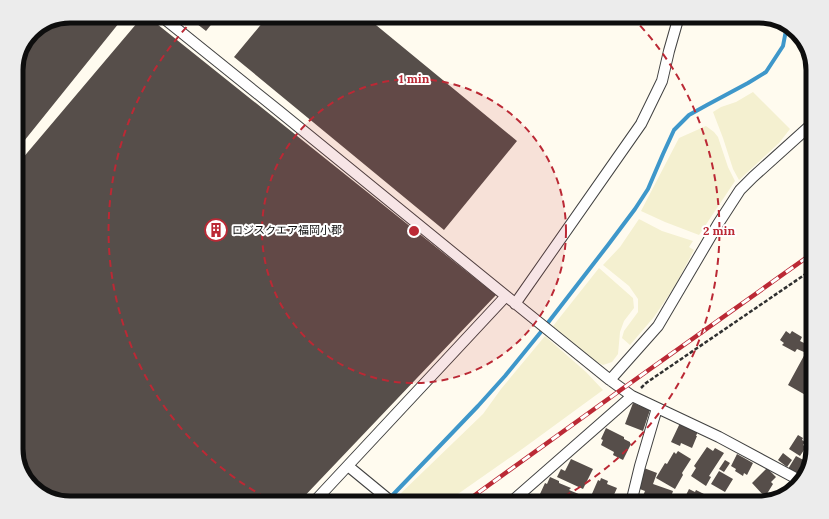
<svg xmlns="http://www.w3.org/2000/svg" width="829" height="519" viewBox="0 0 829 519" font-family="Lora,'Noto Sans JP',serif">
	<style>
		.farmland { fill: #f4f0d0 }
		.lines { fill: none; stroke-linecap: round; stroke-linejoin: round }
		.stream { stroke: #3e97ca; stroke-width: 4 }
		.building { fill: #564e4a }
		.minor-casing { stroke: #414141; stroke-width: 12 }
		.path { stroke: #303030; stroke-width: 2.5; stroke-dasharray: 4 2; stroke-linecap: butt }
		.minor { stroke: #fff; stroke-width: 10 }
		.rail-casing { stroke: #bb2935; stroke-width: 4.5 }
		.rail { stroke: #fff; stroke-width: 3; stroke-dasharray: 9; stroke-linecap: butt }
		.ring { fill: none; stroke: #bb2935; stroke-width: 2; stroke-dasharray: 7 5 }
		.labels { text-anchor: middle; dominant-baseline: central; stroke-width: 4; stroke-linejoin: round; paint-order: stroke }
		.poi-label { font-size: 11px; fill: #0e0e0e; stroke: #fff; text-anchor: start }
		.rim { fill: none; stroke: #0e0e0e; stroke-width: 5 }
		.centre { fill: #bb2935; stroke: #fff; stroke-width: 2 }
		.ring-label { font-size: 12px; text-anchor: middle; font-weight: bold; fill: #bb2935; stroke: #fff; stroke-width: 4; stroke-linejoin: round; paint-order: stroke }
	</style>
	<rect width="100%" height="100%" fill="#fffbef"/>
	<path class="farmland" d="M753,92L790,129L779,143L739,180L733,169L723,138L713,112L721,107L736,102Z
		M706,126L714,132L718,137L728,167L735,181L699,235L665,222L641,211L679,138Z
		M639,219L662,231L693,241L689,247L694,250L675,286L654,317L630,345L622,338L624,331L638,312V299L629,286L603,265L620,247Z
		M599,268L633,298L634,308L624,321L620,332L618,354L612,362L603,365L595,361L553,326Z
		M545,336L586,372L603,390L525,447L445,503H405L399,495L483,414L501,389Z
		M813,394V431L809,425L804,408Z"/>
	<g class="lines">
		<path class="stream" d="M385,503L478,406L505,376L540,333L608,245L635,209L648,189L663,154L674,130L689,115L707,105L748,83L766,72L783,46L787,25"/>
	</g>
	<path class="building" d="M70,16H110L119,23L16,151V67L32,32Z
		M143,16H147L496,295L298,503H70L40,494L23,476L16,452V166Z
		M187,16H218L206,31Z
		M268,16H365L517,141L444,230L234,57Z
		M786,331L790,334L792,331L802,337L800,341L808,345L804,352L797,349L795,352L782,345L784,343L780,340Z
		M806,352L813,356V389L809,397L788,385Z
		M633,403L650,410L643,431L625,424Z
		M680,423L698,431L696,436H697L692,448L681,443L680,446L671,442Z
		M606,428L624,437V439L630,442V443L631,444L623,460L613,455L614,452L601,445L603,440L601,439Z
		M798,435L803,438L802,440L805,442L803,445L806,447L800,456L789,449Z
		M810,443L813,445V449L810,460L803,456Z
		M707,447L713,451L715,448L724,453L709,476L711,477L706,486L691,476L696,468L694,466Z
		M678,451L691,459L682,473L683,475L675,489L656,478L665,463L667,464L674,452L676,454Z
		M783,453L792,460L787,467L778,460Z
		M737,454L753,463L747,475L744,473L743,476L735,471L736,469L731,466Z
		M796,456L809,463L806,473L803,477L788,469Z
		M571,459L593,469L583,489L557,477L561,469L565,471Z
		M725,460L730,463L724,472L719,469Z
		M644,468L657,473L653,484L673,491L669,503H640L645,491L637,488Z
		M767,468L776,477L771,482L773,484L765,497L752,483Z
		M719,471L733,479L725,492L711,484Z
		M550,477L559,481V483L571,488L569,490L581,495L580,497L584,499L583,503H549L550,499L540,494L545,483L547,484Z
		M601,478L608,481L607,484L617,488L613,497L622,500L621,503H588L598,480L600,481Z
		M789,485L794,488L786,496L783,497Z
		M689,489L695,492L696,490L708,496L709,494L717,497L715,502L717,503H682Z"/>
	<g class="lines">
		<g class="minor-casing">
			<path id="minor" d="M161,16L279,111L506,296L610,380L632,396L719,437L801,481
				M515,304L641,124L662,81L669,51L679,16
				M610,380L658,326L718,224L740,190L753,177L813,123
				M348,466L393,503
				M313,503L506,296
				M510,503L632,396
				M631,503L640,466L657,408"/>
		</g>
		<path class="path" d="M641,388L646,383L813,269"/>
		<use href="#minor" class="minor"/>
		<g class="rail-casing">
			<path id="rail" d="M464,503L622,389L813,253"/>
		</g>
		<use href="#rail" class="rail"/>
	</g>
	<circle cx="414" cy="231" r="152" fill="#bb2935" fill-opacity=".12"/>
	<g class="ring">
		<circle cx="414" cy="231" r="152"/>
		<path d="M276 503A305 305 0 0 1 196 17M632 17A305 305 0 0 1 552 503"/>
	</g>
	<defs>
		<g id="building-ring" transform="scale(1.15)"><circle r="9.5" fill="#fff" stroke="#bb2935" stroke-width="1.5"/><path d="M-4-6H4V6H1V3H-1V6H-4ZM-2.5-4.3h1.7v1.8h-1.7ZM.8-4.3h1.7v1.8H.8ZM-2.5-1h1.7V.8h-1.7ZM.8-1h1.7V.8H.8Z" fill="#bb2935"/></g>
	</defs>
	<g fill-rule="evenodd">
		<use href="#building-ring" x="216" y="230"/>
	</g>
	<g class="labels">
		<g class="poi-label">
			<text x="232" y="230">ロジスクエア福岡小郡</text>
		</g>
	</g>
	<path d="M0 0H829V519H0ZM70 23H759A47 47 0 0 1 806 70V449A47 47 0 0 1 759 496H70A47 47 0 0 1 23 449V70A47 47 0 0 1 70 23Z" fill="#ececec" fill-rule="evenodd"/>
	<path class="rim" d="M70 23H759A47 47 0 0 1 806 70V449A47 47 0 0 1 759 496H70A47 47 0 0 1 23 449V70A47 47 0 0 1 70 23Z"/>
	<circle cx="414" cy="231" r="6" class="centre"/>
	<g class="ring-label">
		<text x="414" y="83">1 min</text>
		<text x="719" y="235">2 min</text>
	</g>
</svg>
